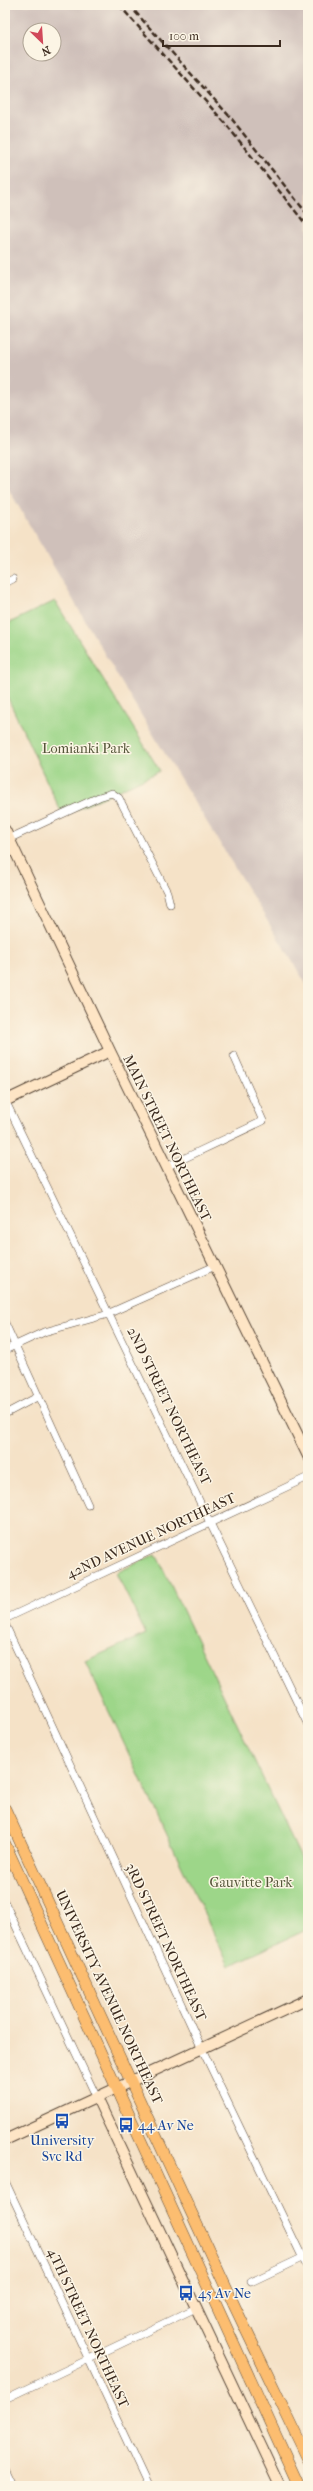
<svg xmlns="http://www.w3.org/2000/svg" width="313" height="2491" viewBox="0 0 313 2491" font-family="'IM FELL French Canon',serif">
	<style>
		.industrial { fill: #cfc0ba; fill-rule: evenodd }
		.green { fill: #9dd689; stroke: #6c8054 }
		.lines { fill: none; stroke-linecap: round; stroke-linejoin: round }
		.street-casing { stroke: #574637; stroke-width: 8 }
		.secondary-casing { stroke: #574637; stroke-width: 12 }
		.primary-casing { stroke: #574637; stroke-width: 12 }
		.street { stroke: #fff; stroke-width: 7 }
		.secondary { stroke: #fee5c5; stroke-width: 10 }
		.primary { stroke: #fcbd6f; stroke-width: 11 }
		.rail { stroke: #3b2a1e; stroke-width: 2.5; stroke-dasharray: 6 3; stroke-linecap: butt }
		.labels { text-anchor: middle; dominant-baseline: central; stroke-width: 3; stroke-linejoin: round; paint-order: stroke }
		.park-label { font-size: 14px; fill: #545539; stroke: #fcf5e5 }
		.street-label { font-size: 14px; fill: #3b2a1e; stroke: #fcf5e5 }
		.transit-label { font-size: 14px; fill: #164399; stroke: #fcf5e5; text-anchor: start }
	</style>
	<rect width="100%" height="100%" fill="#fcf5e5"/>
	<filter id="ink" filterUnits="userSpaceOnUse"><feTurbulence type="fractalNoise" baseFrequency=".025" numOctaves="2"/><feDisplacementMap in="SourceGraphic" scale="8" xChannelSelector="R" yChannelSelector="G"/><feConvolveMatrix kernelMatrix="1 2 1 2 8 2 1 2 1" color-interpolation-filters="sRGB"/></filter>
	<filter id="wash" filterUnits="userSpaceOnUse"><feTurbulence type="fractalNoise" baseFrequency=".012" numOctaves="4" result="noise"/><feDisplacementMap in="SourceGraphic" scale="16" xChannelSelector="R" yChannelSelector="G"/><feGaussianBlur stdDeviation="0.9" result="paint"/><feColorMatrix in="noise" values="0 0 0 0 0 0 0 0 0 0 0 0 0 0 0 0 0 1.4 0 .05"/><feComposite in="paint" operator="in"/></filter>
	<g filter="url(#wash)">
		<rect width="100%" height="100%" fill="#f5e2c7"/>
		<path class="industrial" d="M5,5H308V987L121,682L5,483ZM30,30H54V54H30Z"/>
		<path class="green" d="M55,601L160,771L63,816L5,692V625Z
			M156,1554L308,1873V1929L229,1966L85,1661L146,1634L116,1573Z"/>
	</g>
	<g filter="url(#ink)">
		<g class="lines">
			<g class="street-casing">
				<path id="street" d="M5,583L13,579
					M6,840L99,797L112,793L119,798L167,892L170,904
					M5,1100L308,1725
					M166,1167L263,1121L234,1056
					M5,1323L88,1505
					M5,1350L44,1332L105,1315L215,1266
					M5,1414L39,1396
					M5,1619L308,1477
					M5,1624L202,2049L308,2269
					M5,1903L97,2098
					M5,2181L148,2486
					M251,2282L308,2255
					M5,2399L196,2308
					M5,2467L14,2486"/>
			</g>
			<g class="secondary-casing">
				<path id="secondary" d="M5,830L110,1051L308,1456
					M5,1101L110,1051
					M97,2098L280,2486
					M5,2140L308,1999"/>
			</g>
			<g class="primary-casing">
				<path id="primary" d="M5,1809L235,2307L308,2459
					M5,1844L299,2486"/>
			</g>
			<use href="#street" class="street"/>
			<use href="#secondary" class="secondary"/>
			<use href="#primary" class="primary"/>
			<path class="rail" d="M119,5L225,123L308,227
				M129,5L231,118L308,215"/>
		</g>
	</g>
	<defs>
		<g id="bus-bare" transform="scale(1.2)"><path d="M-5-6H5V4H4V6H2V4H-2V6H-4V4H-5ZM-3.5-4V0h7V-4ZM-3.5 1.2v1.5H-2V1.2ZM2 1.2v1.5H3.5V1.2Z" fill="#1a4fb4" stroke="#fcf5e5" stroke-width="2.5" paint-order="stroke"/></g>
	</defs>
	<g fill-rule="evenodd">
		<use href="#bus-bare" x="62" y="2121"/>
		<use href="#bus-bare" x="126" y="2125"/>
		<use href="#bus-bare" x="186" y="2293"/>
	</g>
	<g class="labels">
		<g class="park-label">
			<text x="86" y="748">Lomianki Park</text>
			<text x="251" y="1882">Gauvitte Park</text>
		</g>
		<g class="street-label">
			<text transform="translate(167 1138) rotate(64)">MAIN STREET NORTHEAST</text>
			<text transform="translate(169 1406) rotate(64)">2ND STREET NORTHEAST</text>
			<text transform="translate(151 1536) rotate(-25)">42ND AVENUE NORTHEAST</text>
			<text transform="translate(166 1942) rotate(65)">3RD STREET NORTHEAST</text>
			<text transform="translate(109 1997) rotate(65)">UNIVERSITY AVENUE NORTHEAST</text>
			<text transform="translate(88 2328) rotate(65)">4TH STREET NORTHEAST</text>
		</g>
		<g class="transit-label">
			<text x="138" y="2125">44 Av Ne</text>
			<text x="62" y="2140" text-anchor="middle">University<tspan x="62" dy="16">Svc Rd</tspan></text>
			<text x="198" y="2293">45 Av Ne</text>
		</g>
	</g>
	<rect width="313" height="2491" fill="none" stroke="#fcf5e5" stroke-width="20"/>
	<g transform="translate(42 42) rotate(155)"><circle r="19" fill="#fcf5e5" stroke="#afa495"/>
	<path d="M0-3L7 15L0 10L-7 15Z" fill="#d1495b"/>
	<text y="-6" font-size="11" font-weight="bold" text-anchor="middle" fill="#3b2a1e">N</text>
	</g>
	<path d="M163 40v6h117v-6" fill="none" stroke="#3b2a1e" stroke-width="2"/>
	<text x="169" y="40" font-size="12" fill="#3b2a1e" stroke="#fcf5e5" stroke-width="3" paint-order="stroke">100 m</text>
</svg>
